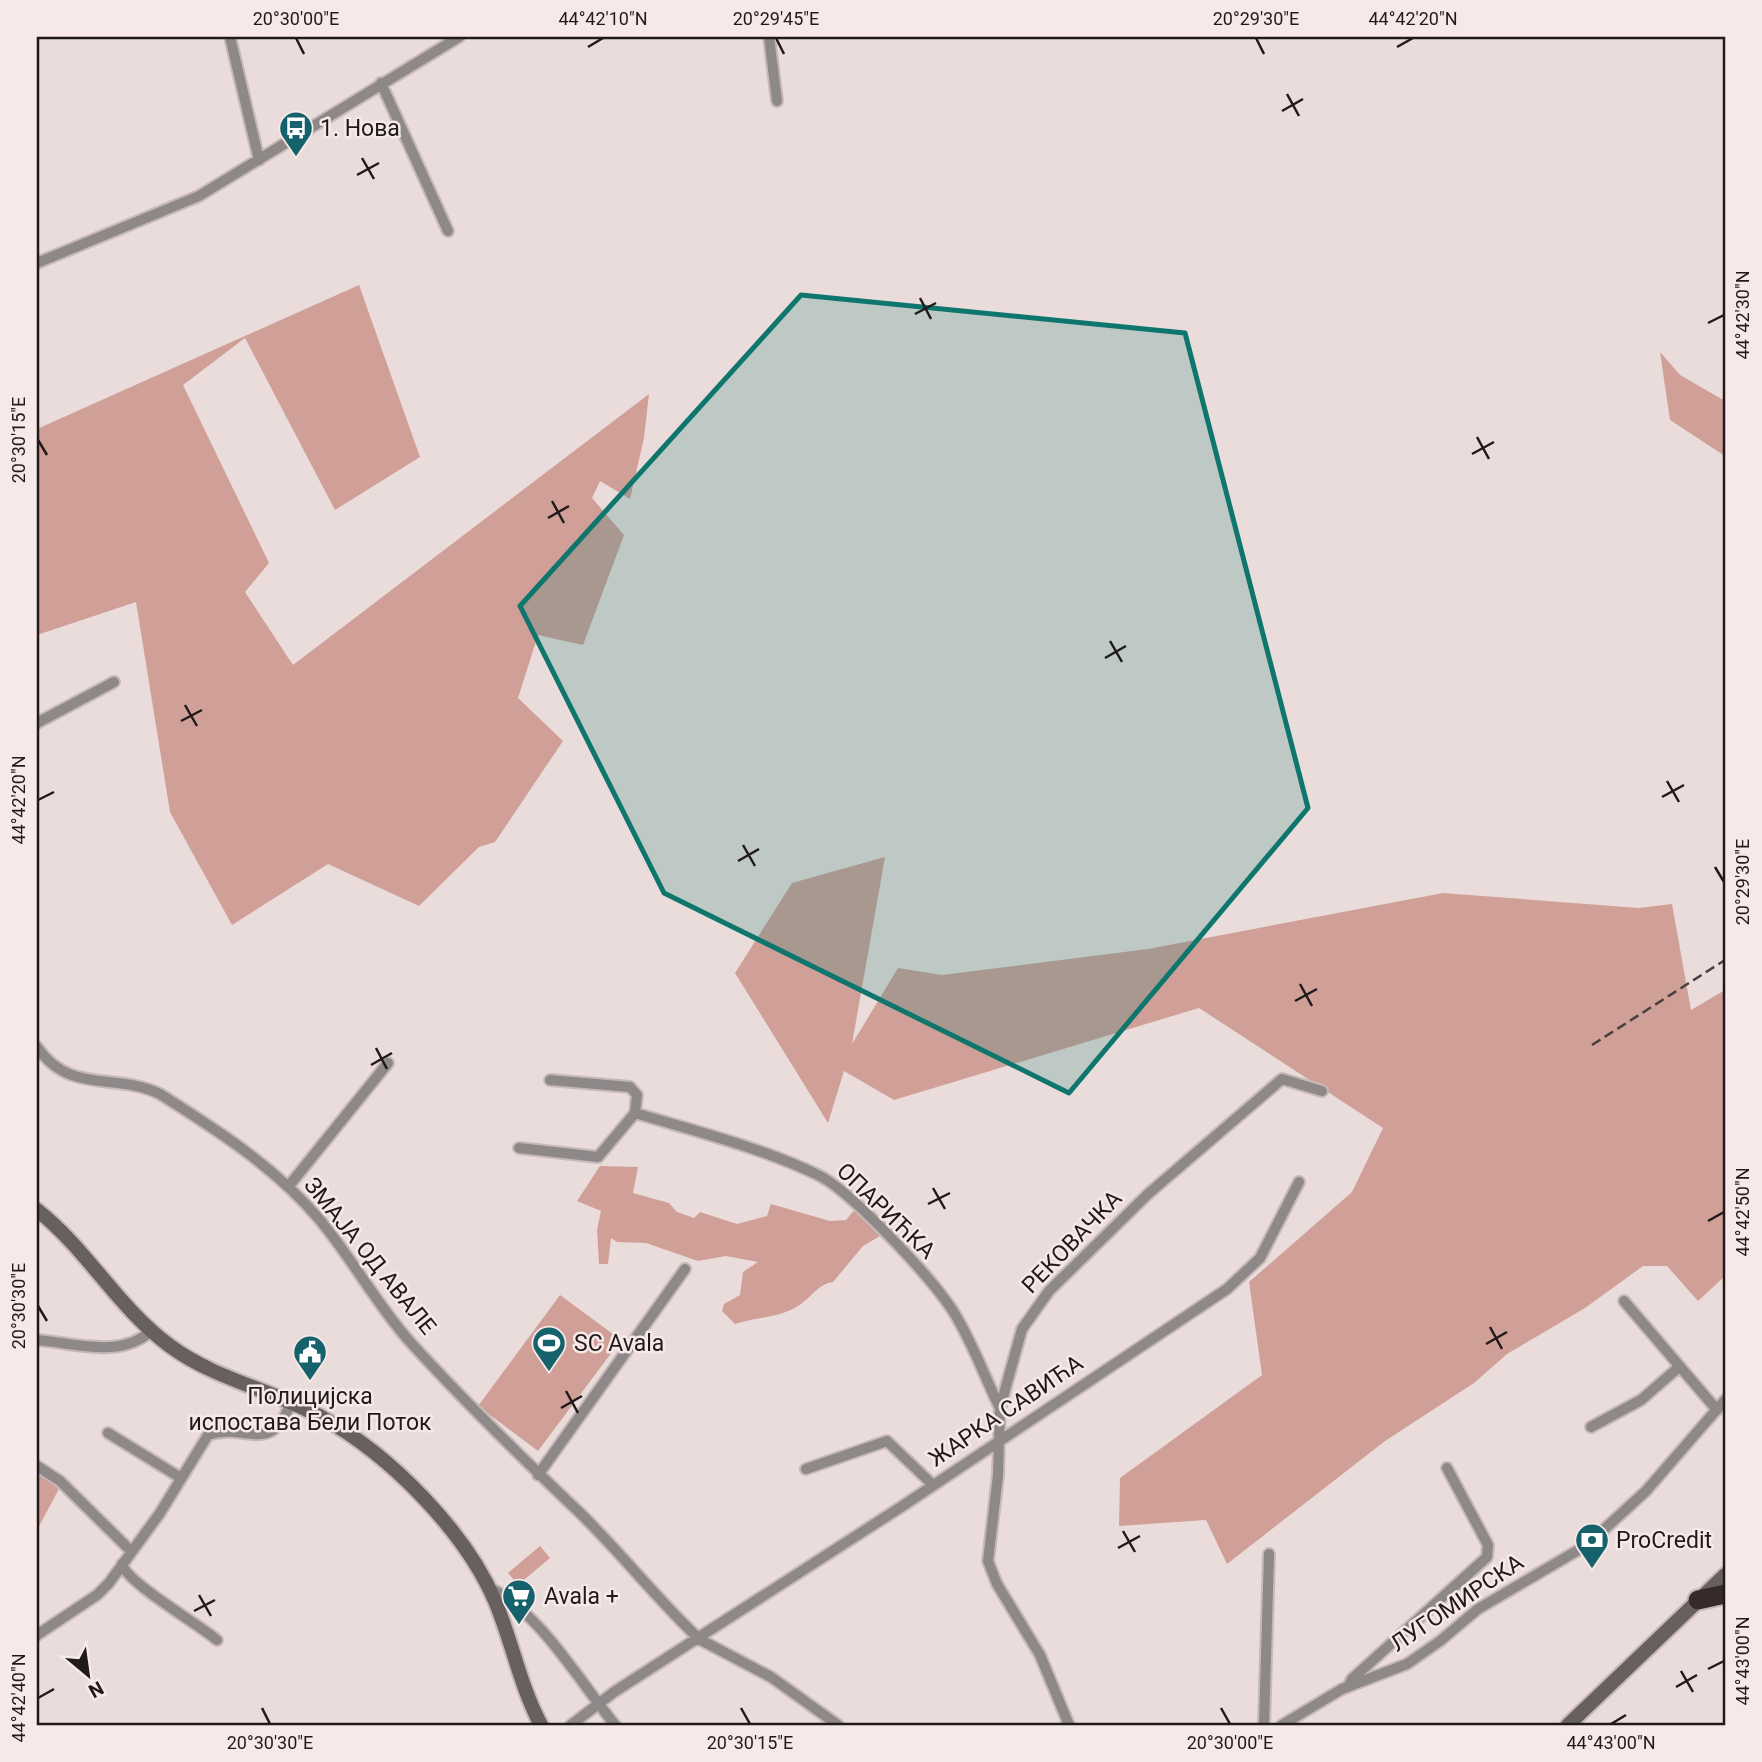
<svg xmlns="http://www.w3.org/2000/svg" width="1762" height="1762" viewBox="0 0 1762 1762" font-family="Roboto,sans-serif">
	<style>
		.green { fill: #d0a098 }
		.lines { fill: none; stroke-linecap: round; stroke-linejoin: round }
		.minor-casing { stroke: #c6b9b7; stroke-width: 14 }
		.secondary-casing { stroke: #c6b9b7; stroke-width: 18 }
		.motorway-casing { stroke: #c6b9b7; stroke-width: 23 }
		.minor { stroke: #8e8988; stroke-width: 10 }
		.secondary { stroke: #68605e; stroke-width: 14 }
		.motorway { stroke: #362b2a; stroke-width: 19 }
		.rail { stroke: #47403f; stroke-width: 2.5; stroke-dasharray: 10 5; stroke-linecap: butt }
		.marked { fill: #0f766e; fill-opacity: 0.2; stroke: #0f766e; stroke-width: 5; stroke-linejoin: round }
		.ticks { fill: none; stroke: #201b1a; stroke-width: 2.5 }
		.labels { text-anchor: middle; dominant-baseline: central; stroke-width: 5; stroke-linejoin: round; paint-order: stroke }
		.poi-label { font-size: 23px; fill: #201b1a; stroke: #f7e9e7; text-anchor: start }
		.street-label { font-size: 23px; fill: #201b1a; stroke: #f7e9e7 }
		.neatline { fill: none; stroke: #201b1a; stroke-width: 2.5 }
		.ticks-label { font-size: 18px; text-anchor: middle; fill: #201b1a }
	</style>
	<rect width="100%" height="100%" fill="#eadcda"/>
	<path class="green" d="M359,285L420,457L335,510L245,338L183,385L269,563L245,592L293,665L649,394L644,438L630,499L600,481L592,498L624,535L583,645L538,635L518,698L563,741L495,842L479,847L419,906L328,864L232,925L170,812L136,602L37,635V429Z
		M1660,352L1680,375L1725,401V456L1670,420Z
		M885,857L852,1044L898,968L942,975L1148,949L1443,893L1639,908L1672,904L1691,1010L1725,990V1276L1698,1301L1667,1266H1643L1585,1308L1507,1354L1474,1383L1385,1441L1227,1564L1206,1520L1119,1526L1120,1478L1262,1375L1249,1282L1352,1192L1383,1128L1199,1008L894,1100L844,1071L828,1123L735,973L792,883Z
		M600,1166L638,1167L633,1193L669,1203L677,1212L694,1218L700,1212L737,1224L767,1216L771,1204L830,1221L846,1220L855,1209L880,1236L863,1246L833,1282C818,1284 811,1298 798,1306C779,1318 756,1317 735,1324L722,1311L724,1304L740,1295L743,1272L758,1262L726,1256L698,1261L646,1243L617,1242L611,1238L608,1264H599L597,1230L601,1211L577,1201Z
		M560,1295L621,1340L538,1451L478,1406Z
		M37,1473L60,1487L37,1530Z
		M540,1546L550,1558L518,1585L508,1573Z"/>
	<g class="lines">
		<g class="minor-casing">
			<path id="minor" d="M230,37L259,160
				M769,37L777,101
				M381,83L448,231
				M37,263L199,196L459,37
				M37,723L114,682
				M37,1047C70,1095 115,1072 160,1094C217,1130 275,1167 319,1219C352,1258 376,1304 411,1343C465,1402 521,1457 579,1512C616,1548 649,1589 685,1625L699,1639L771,1677L838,1725
				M635,1113C695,1131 759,1147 816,1174C849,1188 930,1277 951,1308C971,1338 984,1376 1000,1408
				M519,1148L598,1157L635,1113L637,1095L630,1087L550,1080
				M288,1187L388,1063
				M1624,1301L1717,1410
				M37,1340C75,1343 120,1359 151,1331
				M1591,1427L1641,1400L1679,1367
				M108,1433L181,1478
				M37,1466L60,1481L130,1550
				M806,1469L887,1441L933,1485
				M538,1475L685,1269
				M122,1564C127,1583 197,1623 217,1640
				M488,1587C539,1611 580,1682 615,1725
				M37,1635L97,1595L109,1583L160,1513L208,1435C246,1422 271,1457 291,1402
				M1348,1687L1352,1679L1487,1557L1488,1545L1447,1468
				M571,1725L614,1692L901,1507L1227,1289L1260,1258L1299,1182
				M1069,1725L1040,1655L997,1584L988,1561L998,1475L1000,1408L1022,1329L1049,1291L1148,1194L1282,1079L1322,1091
				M1264,1725L1269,1554
				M1282,1725L1342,1689L1407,1664L1440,1641L1478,1609L1587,1545L1646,1491L1725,1400"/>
		</g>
		<g class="secondary-casing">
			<path id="secondary" d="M37,1210C87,1249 118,1308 170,1346C216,1380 274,1390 323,1418C390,1455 465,1531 495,1601C512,1641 520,1686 541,1725
				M1568,1725L1725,1575"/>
		</g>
		<g class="motorway-casing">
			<path id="motorway" d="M1698,1600L1725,1594"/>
		</g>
		<use href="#minor" class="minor"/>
		<use href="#secondary" class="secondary"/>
		<use href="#motorway" class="motorway"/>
		<path class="rail" d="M1592,1045L1725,960"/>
	</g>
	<path class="marked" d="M801,295L1185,333L1308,808L1069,1093L664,893L520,606Z"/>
	<path class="ticks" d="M296,38L304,54M776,38L784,54M1256,38L1264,54M588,47L603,38M1397,47L1413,38M1287,94L1299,116M1282,111L1303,99M362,158L374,179M357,175L379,163M920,298L931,319M915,314L936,303M1708,323L1724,315M1477,437L1489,459M38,440L47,455M1472,454L1494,442M552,501L564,523M548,518L569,506M1110,641L1122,662M1105,658L1126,646M185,705L197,726M181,721L202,710M1667,781L1679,802M1662,797L1684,785M38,800L54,792M743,845L755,866M738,861L759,849M1715,867L1724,882M1300,984L1312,1006M1295,1001L1317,989M376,1048L387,1069M371,1065L392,1053M933,1188L945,1209M928,1204L950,1193M1708,1221L1724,1212M38,1306L47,1321M1490,1327L1502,1349M1486,1344L1507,1332M566,1391L578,1413M561,1408L582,1396M1123,1531L1135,1552M1118,1548L1140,1536M199,1595L211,1616M194,1611L215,1600M1708,1669L1724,1661M1681,1671L1693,1692M1676,1687L1697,1675M38,1698L54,1689M262,1708L270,1724M741,1708L750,1724M1221,1708L1230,1724M1611,1724L1626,1715"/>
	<defs>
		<g id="bus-pin" transform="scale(1.75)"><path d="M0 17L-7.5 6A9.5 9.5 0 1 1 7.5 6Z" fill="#15626c" stroke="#f7e9e7"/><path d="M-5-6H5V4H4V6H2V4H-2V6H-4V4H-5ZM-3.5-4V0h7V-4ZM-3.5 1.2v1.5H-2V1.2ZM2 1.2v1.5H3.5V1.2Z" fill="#fff"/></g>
		<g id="stadium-pin" transform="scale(1.75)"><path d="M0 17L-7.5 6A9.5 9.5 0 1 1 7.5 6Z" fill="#15626c" stroke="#f7e9e7"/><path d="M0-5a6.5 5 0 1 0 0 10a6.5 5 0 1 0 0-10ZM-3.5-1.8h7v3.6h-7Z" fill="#fff"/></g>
		<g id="civic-pin" transform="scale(1.75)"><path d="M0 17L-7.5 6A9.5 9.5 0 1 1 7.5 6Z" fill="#15626c" stroke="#f7e9e7"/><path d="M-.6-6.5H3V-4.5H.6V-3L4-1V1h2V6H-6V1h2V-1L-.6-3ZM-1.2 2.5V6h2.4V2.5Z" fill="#fff"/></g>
		<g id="bank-pin" transform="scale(1.75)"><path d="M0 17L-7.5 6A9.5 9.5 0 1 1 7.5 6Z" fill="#15626c" stroke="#f7e9e7"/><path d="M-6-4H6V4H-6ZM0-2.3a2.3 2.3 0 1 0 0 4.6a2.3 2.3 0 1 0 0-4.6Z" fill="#fff"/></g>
		<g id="supermarket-pin" transform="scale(1.75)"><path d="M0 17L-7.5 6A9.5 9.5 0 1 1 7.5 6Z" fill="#15626c" stroke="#f7e9e7"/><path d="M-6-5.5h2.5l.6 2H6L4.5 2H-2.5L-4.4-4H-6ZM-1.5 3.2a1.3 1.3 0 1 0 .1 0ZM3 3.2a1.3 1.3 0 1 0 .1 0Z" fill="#fff"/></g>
	</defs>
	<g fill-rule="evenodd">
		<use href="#bus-pin" x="296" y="128"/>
		<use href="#stadium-pin" x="549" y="1343"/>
		<use href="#civic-pin" x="310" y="1352"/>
		<use href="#bank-pin" x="1592" y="1540"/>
		<use href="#supermarket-pin" x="519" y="1596"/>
	</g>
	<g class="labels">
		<g class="poi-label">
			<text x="320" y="128">1. Нова</text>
			<text x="574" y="1343">SC Avala</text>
			<text x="310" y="1396" text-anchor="middle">Полицијска<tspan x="310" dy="26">испостава Бели Поток</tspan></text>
			<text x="1616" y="1540">ProCredit</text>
			<text x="544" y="1596">Avala +</text>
		</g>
		<g class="street-label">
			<text transform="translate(886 1211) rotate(44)">ОПАРИЋКА</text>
			<text transform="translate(1072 1242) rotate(-46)">РЕКОВАЧКА</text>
			<text transform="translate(370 1256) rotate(51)">ЗМАЈА ОД АВАЛЕ</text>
			<text transform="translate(1006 1411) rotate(-34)">ЖАРКА САВИЋА</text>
			<text transform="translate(1457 1603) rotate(-34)">ЛУГОМИРСКА</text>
		</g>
	</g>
	<rect width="1762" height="1762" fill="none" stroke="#f7e9e7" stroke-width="77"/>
	<g transform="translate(88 1675) rotate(151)" stroke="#f7e9e7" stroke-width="5" paint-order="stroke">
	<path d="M0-5L12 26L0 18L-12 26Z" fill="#201b1a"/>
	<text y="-10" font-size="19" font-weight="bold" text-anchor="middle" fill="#201b1a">N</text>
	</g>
	<rect x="38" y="38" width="1686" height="1686" class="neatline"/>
	<g class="ticks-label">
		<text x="296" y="25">20°30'00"E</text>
		<text x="603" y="25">44°42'10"N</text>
		<text x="776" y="25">20°29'45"E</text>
		<text x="1256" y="25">20°29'30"E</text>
		<text x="1413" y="25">44°42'20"N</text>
		<text transform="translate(1743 315) rotate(-90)" y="6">44°42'30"N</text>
		<text transform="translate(19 440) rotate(-90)" y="6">20°30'15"E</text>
		<text transform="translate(19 800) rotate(-90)" y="6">44°42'20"N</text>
		<text transform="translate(1743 882) rotate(-90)" y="6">20°29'30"E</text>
		<text transform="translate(1743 1212) rotate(-90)" y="6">44°42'50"N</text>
		<text transform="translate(19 1306) rotate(-90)" y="6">20°30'30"E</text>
		<text transform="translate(1743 1661) rotate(-90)" y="6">44°43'00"N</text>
		<text transform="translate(19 1698) rotate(-90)" y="6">44°42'40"N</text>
		<text x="270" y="1749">20°30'30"E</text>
		<text x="750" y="1749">20°30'15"E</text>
		<text x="1230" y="1749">20°30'00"E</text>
		<text x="1611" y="1749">44°43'00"N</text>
	</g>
</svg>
